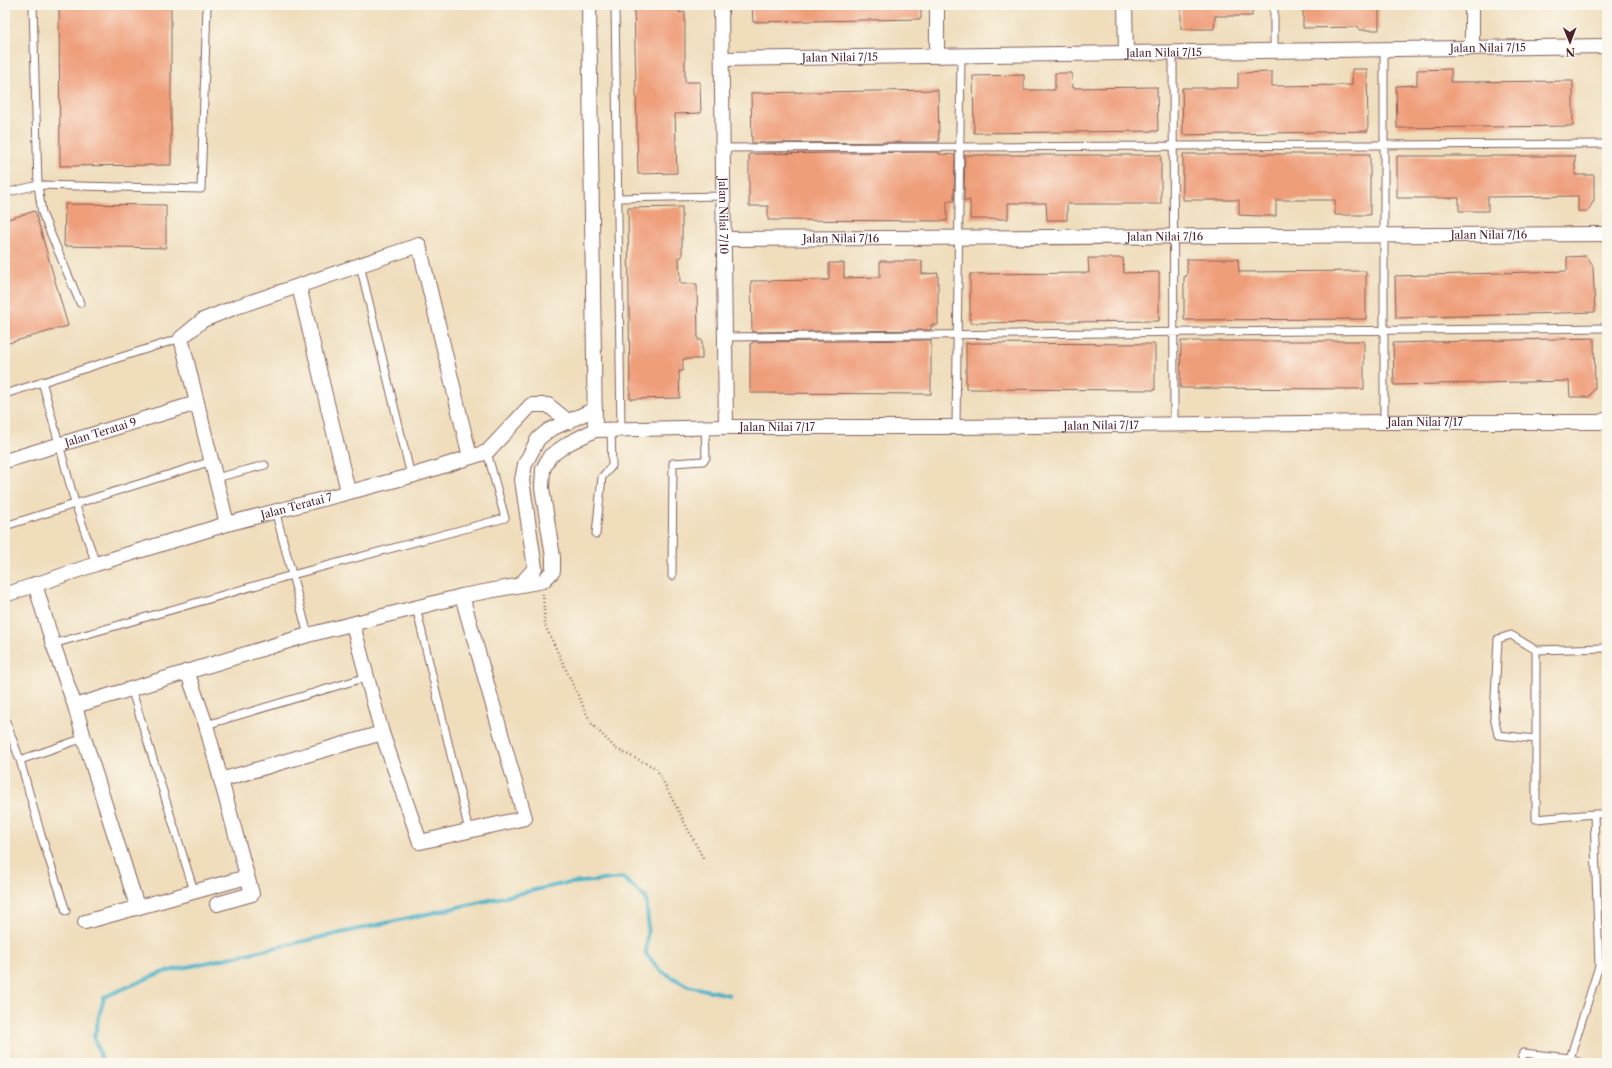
<svg xmlns="http://www.w3.org/2000/svg" width="1612" height="1068" viewBox="0 0 1612 1068" font-family="'Libre Caslon Text',serif">
	<style>
		.lines { fill: none; stroke-linecap: round; stroke-linejoin: round }
		.stream { stroke: #49b1c7; stroke-width: 4 }
		.building { fill: #ef9e7a }
		.service-casing { stroke: #84625d; stroke-width: 9 }
		.minor-casing { stroke: #84625d; stroke-width: 16 }
		.path { stroke: #84625d; stroke-width: 2.5; stroke-dasharray: 1 3; stroke-linecap: butt }
		.service { stroke: #fff; stroke-width: 7 }
		.minor { stroke: #fff; stroke-width: 14 }
		.labels { text-anchor: middle; dominant-baseline: central; stroke-width: 3; stroke-linejoin: round; paint-order: stroke }
		.street-label { font-size: 11px; fill: #4a1f2b; stroke: #fbf7ec }
	</style>
	<rect width="100%" height="100%" fill="#fbf7ec"/>
	<filter id="ink" filterUnits="userSpaceOnUse"><feTurbulence type="fractalNoise" baseFrequency=".025" numOctaves="2"/><feDisplacementMap in="SourceGraphic" scale="8" xChannelSelector="R" yChannelSelector="G"/><feConvolveMatrix kernelMatrix="1 2 1 2 8 2 1 2 1" color-interpolation-filters="sRGB"/></filter>
	<filter id="wash" filterUnits="userSpaceOnUse"><feTurbulence type="fractalNoise" baseFrequency=".012" numOctaves="4" result="noise"/><feDisplacementMap in="SourceGraphic" scale="16" xChannelSelector="R" yChannelSelector="G"/><feGaussianBlur stdDeviation="0.9" result="paint"/><feColorMatrix in="noise" values="0 0 0 0 0 0 0 0 0 0 0 0 0 0 0 0 0 1.4 0 .05"/><feComposite in="paint" operator="in"/></filter>
	<g filter="url(#wash)">
		<rect width="100%" height="100%" fill="#efddbb"/>
		<g class="lines">
			<path class="stream" d="M103,1063L94,1037L104,997L160,973L562,884L623,878L646,898L648,921L646,954L661,971L688,986L729,995"/>
		</g>
		<g id="blocks">
			<path class="building" d="M59,5H171V165L60,166Z
				M634,5H679L680,13L685,12V82H700L701,113L675,114L677,173L638,174Z
				M752,5H921V19L753,22Z
				M1181,5H1252V16H1215L1214,29H1181Z
				M1303,5H1379V30H1359V27L1303,28Z
				M1352,69H1367L1368,131L1183,135L1182,88H1238V73L1272,72V86L1352,85Z
				M1451,69V82L1573,81V126L1397,128L1396,86L1417,85V70Z
				M1055,73H1072L1073,88L1157,87L1158,131L974,133L973,76L1024,75V90H1055Z
				M938,90L939,142L752,143L751,93Z
				M939,152V154L955,155L954,201H947V221L768,220V206H749V154Z
				M1183,154H1370V215H1335V200H1276V216H1260L1239,215V200H1183Z
				M965,155H1161V204H1067V220H1047L1046,203H1008V219H970V200L964,201Z
				M1397,156H1575V175H1594V200L1588,211H1578V196L1488,197V211H1459V198H1397Z
				M65,204L166,205V248L64,246Z
				M682,207V257H679L680,284H697L698,340H702V359H683V371H679L680,398L630,399L628,208Z
				M35,211L68,326L5,344V220Z
				M1586,256L1593,266L1595,312L1396,318L1395,276L1567,271V257Z
				M1088,258H1123L1124,273L1159,272V321L970,323V274L1089,273Z
				M1187,259H1238L1239,272L1366,271V319L1184,320V277L1187,276Z
				M880,261H922V274L938,273V325H931V330L752,332L751,281L829,280V263H844V278L880,277Z
				M1594,338L1595,388L1589,397H1570L1569,381L1394,385L1393,343Z
				M931,340V394L750,393V344H752V342Z
				M1181,341H1364V389L1180,388Z
				M966,343L1155,344V390L966,389Z"/>
		</g>
	</g>
	<g filter="url(#ink)">
		<use href="#blocks" fill-opacity="0" stroke="#84625d" stroke-width="1"/>
		<g class="lines">
			<g class="service-casing">
				<path id="service" d="M33,5L38,185L201,189L207,5
					M615,5L621,430
					M1384,49V422
					M1274,51V5
					M1173,52L1174,424
					M723,148L1607,144
					M5,193L38,185L42,213L80,303
					M618,198L723,196
					M360,265L411,476
					M725,337L1607,328
					M42,381L75,503L96,564
					M5,394L181,338
					M956,427L961,55
					M216,478L265,465
					M275,510L308,635
					M5,526L212,461
					M596,534L602,477L612,466L611,430
					M672,576L673,463L703,461L706,458L705,428
					M416,607L469,831
					M53,644L292,575L505,518L487,452
					M131,688L194,891
					M5,719L20,760L41,835L66,911
					M206,725L367,677
					M1536,739L1498,735L1494,717L1498,639L1511,635L1536,650
					M20,760L84,738
					M1594,814L1536,819V650L1607,648
					M1570,1058L1599,966L1594,814H1607
					M1521,1063L1523,1053L1570,1058L1580,1063"/>
			</g>
			<g class="minor-casing">
				<g id="minor">
					<path d="M589,5L595,430"/>
					<path id="s1" d="M721,5L726,427"/>
					<path d="M937,5V56"/>
					<path d="M1125,5L1126,53"/>
					<path d="M1472,5V48"/>
					<path id="s2" d="M722,59L1607,46"/>
					<path id="s3" d="M724,239L1607,234"/>
					<path d="M299,286L348,491"/>
					<path id="s4" d="M5,461L197,403"/>
					<path d="M227,524L181,338L203,320L236,307L419,245L470,457"/>
					<path d="M35,584L53,644L75,706L84,738L137,906"/>
					<path d="M520,585L535,568L522,480L525,464L538,439L549,430L595,409"/>
					<path id="s5" d="M5,595L96,564L227,524L411,476L487,452L531,405H548L569,422"/>
					<path d="M353,625L382,733L420,842L525,818L462,596"/>
					<path d="M187,671L206,725L252,894L217,904"/>
					<path id="s6" d="M75,706L308,635L462,596L543,581L553,571V557L542,488L543,469L550,456L569,443L595,430L726,427H956L1384,422H1600L1607,419"/>
					<path d="M221,780L382,733"/>
					<path d="M85,922L247,877"/>
				</g>
			</g>
			<path class="path" d="M543,594L545,625L591,723L616,749L656,768L703,858"/>
			<use href="#service" class="service"/>
			<use href="#minor" class="minor"/>
		</g>
	</g>
	<g class="labels">
		<g class="street-label">
			<text stroke="none"><textPath href="#s2" startOffset="766">Jalan Nilai 7/15</textPath></text>
			<text stroke="none"><textPath href="#s2" startOffset="442">Jalan Nilai 7/15</textPath></text>
			<text stroke="none"><textPath href="#s2" startOffset="118">Jalan Nilai 7/15</textPath></text>
			<text stroke="none"><textPath href="#s1" startOffset="211">Jalan Nilai 7/10</textPath></text>
			<text stroke="none"><textPath href="#s3" startOffset="765">Jalan Nilai 7/16</textPath></text>
			<text stroke="none"><textPath href="#s3" startOffset="441">Jalan Nilai 7/16</textPath></text>
			<text stroke="none"><textPath href="#s3" startOffset="117">Jalan Nilai 7/16</textPath></text>
			<text stroke="none"><textPath href="#s6" startOffset="1499">Jalan Nilai 7/17</textPath></text>
			<text stroke="none"><textPath href="#s6" startOffset="1175">Jalan Nilai 7/17</textPath></text>
			<text stroke="none"><textPath href="#s6" startOffset="851">Jalan Nilai 7/17</textPath></text>
			<text stroke="none"><textPath href="#s4" startOffset="100">Jalan Teratai 9</textPath></text>
			<text stroke="none"><textPath href="#s5" startOffset="305">Jalan Teratai 7</textPath></text>
		</g>
	</g>
	<rect width="1612" height="1068" fill="none" stroke="#fbf7ec" stroke-width="20"/>
	<g transform="translate(1570 42) rotate(179)" stroke="#fbf7ec" stroke-width="3" paint-order="stroke">
	<path d="M0-3L7 15L0 10L-7 15Z" fill="#4a1f2b"/>
	<text y="-6" font-size="11" font-weight="bold" text-anchor="middle" fill="#4a1f2b">N</text>
	</g>
</svg>
